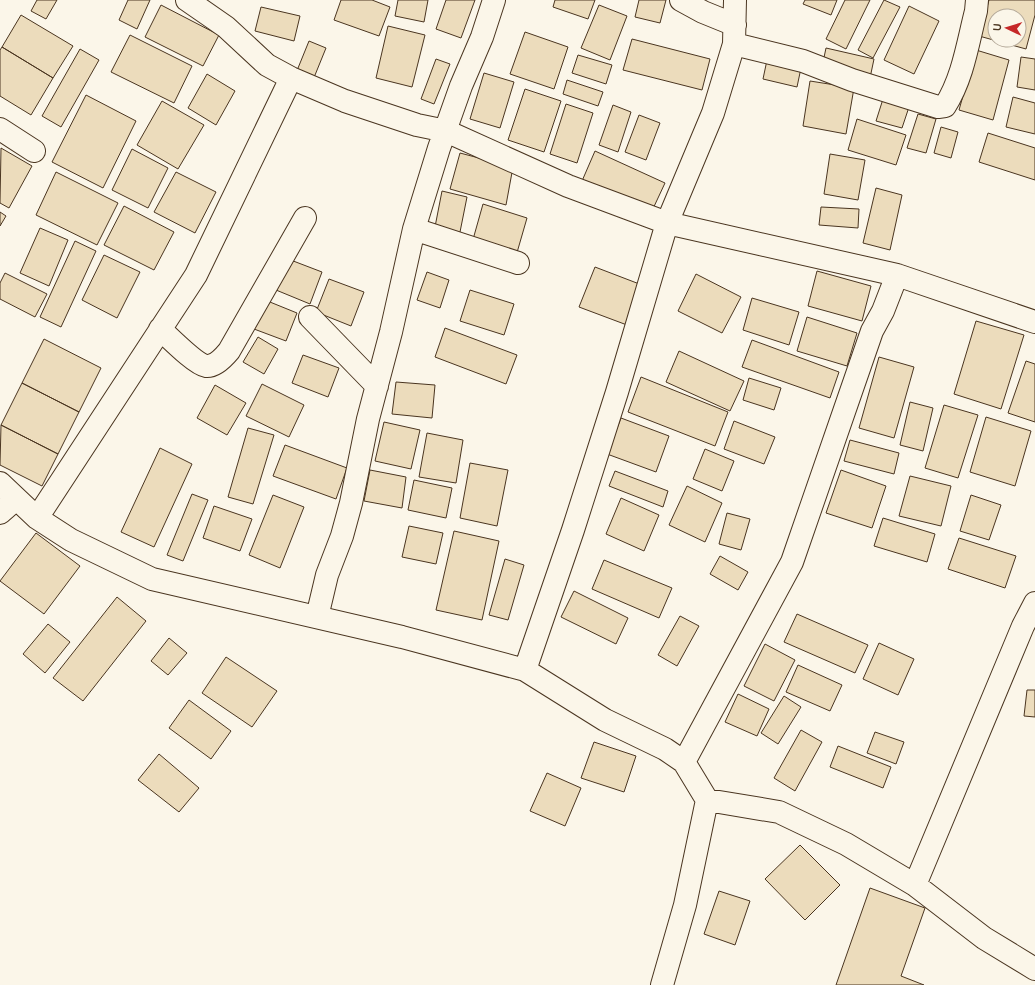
<svg xmlns="http://www.w3.org/2000/svg" width="1035" height="985" viewBox="0 0 1035 985" font-family="'DM Sans',sans-serif">
	<style>
		.building { fill: #ecdcbc; stroke: #4a3520; fill-rule: evenodd }
		.lines { fill: none; stroke-linecap: round; stroke-linejoin: round }
		.street-casing { stroke: #4a3520; stroke-width: 24 }
		.street { stroke: #fbf6e9; stroke-width: 22 }
	</style>
	<rect width="100%" height="100%" fill="#fbf6e9"/>
	<path class="building" d="M37,0H57L46,19L31,11Z
		M128,0H150L137,29L119,20Z
		M341,0H372L390,7L379,36L334,20Z
		M398,0H428L424,22L395,16Z
		M446,0H475L461,38L436,29Z
		M555,0H595L588,19L553,7Z
		M639,0H666L660,23L635,17Z
		M805,0H837L831,15L803,4Z
		M845,0H870L846,49L826,39Z
		M884,0L900,7L873,58L858,50Z
		M989,0H1035V15L1026,49L979,36ZM995,16H1019V40H995Z
		M161,5L219,35L203,66L145,37Z
		M599,5L627,16L610,60L581,48Z
		M909,6L939,21L914,74L884,60Z
		M261,7L300,16L294,41L255,31Z
		M21,15L73,46L53,78L2,47Z
		M388,26L425,35L412,87L376,78Z
		M525,32L568,47L554,89L510,74Z
		M130,35L192,66L174,103L111,72Z
		M632,39L710,59L702,90L623,70Z
		M309,41L326,48L313,80L296,73Z
		M2,47L53,78L31,115L0,96V50Z
		M826,48L874,59L870,78L822,67Z
		M80,49L99,60L61,127L42,116Z
		M976,50L1009,60L993,120L959,110Z
		M578,55L612,65L606,84L572,73Z
		M1021,57L1035,59V90L1017,87Z
		M436,59L450,64L434,104L421,99Z
		M767,60L801,68L797,87L763,79Z
		M484,73L514,82L500,128L470,119Z
		M207,74L235,91L216,125L188,108Z
		M567,80L603,92L598,106L563,94Z
		M810,81L854,88L846,134L803,126Z
		M525,89L561,101L544,152L508,140Z
		M86,95L136,121L103,188L52,162Z
		M1013,97L1035,103V134L1006,127Z
		M883,99L909,107L902,128L876,121Z
		M162,101L204,125L178,169L137,145Z
		M566,104L593,113L577,163L550,154Z
		M613,105L631,112L618,152L599,145Z
		M918,114L936,119L926,153L907,148Z
		M639,115L660,123L646,160L625,152Z
		M857,119L906,135L896,165L848,150Z
		M941,127L958,132L951,158L934,153Z
		M988,133L1035,148V180L979,162Z
		M1,148L32,166L9,208L0,203Z
		M132,149L168,168L148,208L112,190Z
		M595,151L665,183L651,213L582,181Z
		M460,153L513,167L506,205L450,189Z
		M830,154L865,160L858,200L824,194Z
		M56,172L118,203L97,245L36,215Z
		M176,172L216,192L195,233L154,212Z
		M876,188L902,195L890,250L863,243Z
		M442,191L467,197L459,237L434,232Z
		M483,204L527,218L516,256L472,243Z
		M124,206L174,232L154,270L104,245Z
		M821,207L859,209L858,228L819,225Z
		M0,212L6,216L0,226Z
		M40,228L68,240L49,286L20,273Z
		M75,241L96,251L61,327L40,317Z
		M104,255L140,272L117,318L82,300Z
		M288,259L322,272L310,304L276,290Z
		M595,267L642,285L627,325L579,307Z
		M817,271L871,286L862,321L808,306Z
		M427,272L449,280L440,308L417,300Z
		M5,273L47,294L35,317L0,299V283Z
		M696,274L741,297L722,333L678,311Z
		M329,279L364,292L351,326L316,312Z
		M470,290L514,304L504,335L460,321Z
		M752,298L799,312L789,345L743,330Z
		M265,300L297,313L286,341L254,329Z
		M807,317L857,333L847,366L797,351Z
		M976,321L1024,335L1001,409L954,394Z
		M445,328L517,355L506,384L435,357Z
		M258,337L278,349L264,374L243,362Z
		M44,339L101,368L79,412L22,383Z
		M752,340L839,372L830,398L742,367Z
		M679,351L744,381L730,411L666,382Z
		M303,355L339,368L328,397L292,383Z
		M879,357L914,367L894,438L859,428Z
		M1026,361L1035,364V422L1008,413Z
		M641,377L728,412L715,446L628,412Z
		M749,378L781,388L774,410L743,400Z
		M396,382L435,385L432,418L392,414Z
		M22,383L79,412L58,454L1,425Z
		M262,384L304,405L289,437L246,416Z
		M215,385L246,403L227,435L197,418Z
		M910,402L933,408L923,451L900,445Z
		M944,405L978,415L958,478L925,468Z
		M986,417L1031,431L1015,486L970,472Z
		M621,418L669,436L656,472L607,454Z
		M734,421L775,437L764,464L724,449Z
		M384,422L420,430L411,469L375,461Z
		M1,425L58,454L42,486L0,465Z
		M248,428L274,435L253,504L228,497Z
		M427,433L463,440L456,483L419,477Z
		M850,440L899,453L894,474L844,461Z
		M285,445L347,468L336,499L273,476Z
		M160,448L192,464L154,547L121,532Z
		M705,449L734,461L722,491L693,479Z
		M470,463L508,470L497,526L460,518Z
		M370,470L406,477L402,508L364,501Z
		M841,470L886,486L872,528L826,513Z
		M615,471L668,491L663,507L609,486Z
		M910,476L951,486L941,526L899,516Z
		M414,480L452,488L446,518L408,510Z
		M687,486L722,503L705,542L669,525Z
		M192,494L208,500L183,561L167,555Z
		M273,495L304,507L280,568L249,555Z
		M971,495L1001,505L989,540L960,531Z
		M621,498L659,515L644,551L606,534Z
		M214,506L252,519L240,551L203,538Z
		M727,513L750,519L741,550L719,544Z
		M883,518L935,534L927,562L874,546Z
		M409,526L443,533L436,564L402,557Z
		M454,531L499,541L482,620L436,610Z
		M36,533L80,566L44,614L0,581Z
		M959,538L1016,556L1005,588L948,569Z
		M720,556L748,572L738,590L710,574Z
		M505,559L524,565L508,620L489,615Z
		M604,560L672,588L659,618L592,589Z
		M574,591L628,618L616,644L561,617Z
		M117,597L146,621L83,701L53,678Z
		M797,614L868,645L855,673L784,642Z
		M680,616L699,626L677,666L658,655Z
		M48,624L70,642L45,673L23,654Z
		M169,638L187,653L168,675L151,661Z
		M879,643L914,659L898,695L863,679Z
		M765,644L795,660L774,701L744,686Z
		M226,657L277,691L252,727L202,693Z
		M798,665L842,685L830,711L786,692Z
		M1027,690H1035V717L1024,716Z
		M738,694L769,709L757,736L725,722Z
		M784,696L801,707L778,744L761,733Z
		M189,700L231,731L211,759L169,728Z
		M801,730L822,742L795,791L774,778Z
		M875,732L904,742L896,764L867,753Z
		M594,742L636,756L624,792L581,778Z
		M838,746L891,767L883,788L830,767Z
		M159,754L199,788L179,812L138,780Z
		M547,773L581,788L565,826L530,811Z
		M800,845L840,885L805,920L765,879Z
		M870,888L925,908L901,976L924,985H836Z
		M719,891L750,901L735,945L704,934Z"/>
	<g class="lines">
		<g class="street-casing">
			<path id="street" d="M187,0L226,27L267,65L291,78L345,101L417,125L446,131L568,186L667,223L617,392L573,530L525,670
				M681,0L703,12L735,25
				M735,0L734,44L713,113L667,223L897,275L1035,322
				M734,44L803,61L852,80L938,107L945,106C963,78 968,42 976,11L977,0
				M0,129L34,151
				M414,229L518,263
				M310,317L377,386
				M160,329C169,337 195,364 206,366C215,367 224,357 229,351L305,218
				M0,483L37,518L71,540L152,579L402,637L525,670L605,720L665,749L684,762L707,800L685,905L662,985
				M0,513L16,499
				M37,518L196,275L291,78
				M317,617L327,575L342,536L351,503L368,419L391,332L414,229L439,148L461,86L482,37L494,0
				M684,762L792,562L872,331L883,311L897,275
				M707,800L779,812L846,844L915,885L984,938L1035,969
				M915,885L1023,626L1035,603"/>
		</g>
		<use href="#street" class="street"/>
	</g>
	<g transform="translate(1007 28) rotate(274)"><circle r="19" fill="#fbf6e9" stroke="#b4a999"/>
	<path d="M0-3L7 15L0 10L-7 15Z" fill="#c62828"/>
	<text y="-6" font-size="11" font-weight="bold" text-anchor="middle" fill="#4a3520">U</text>
	</g>
</svg>
